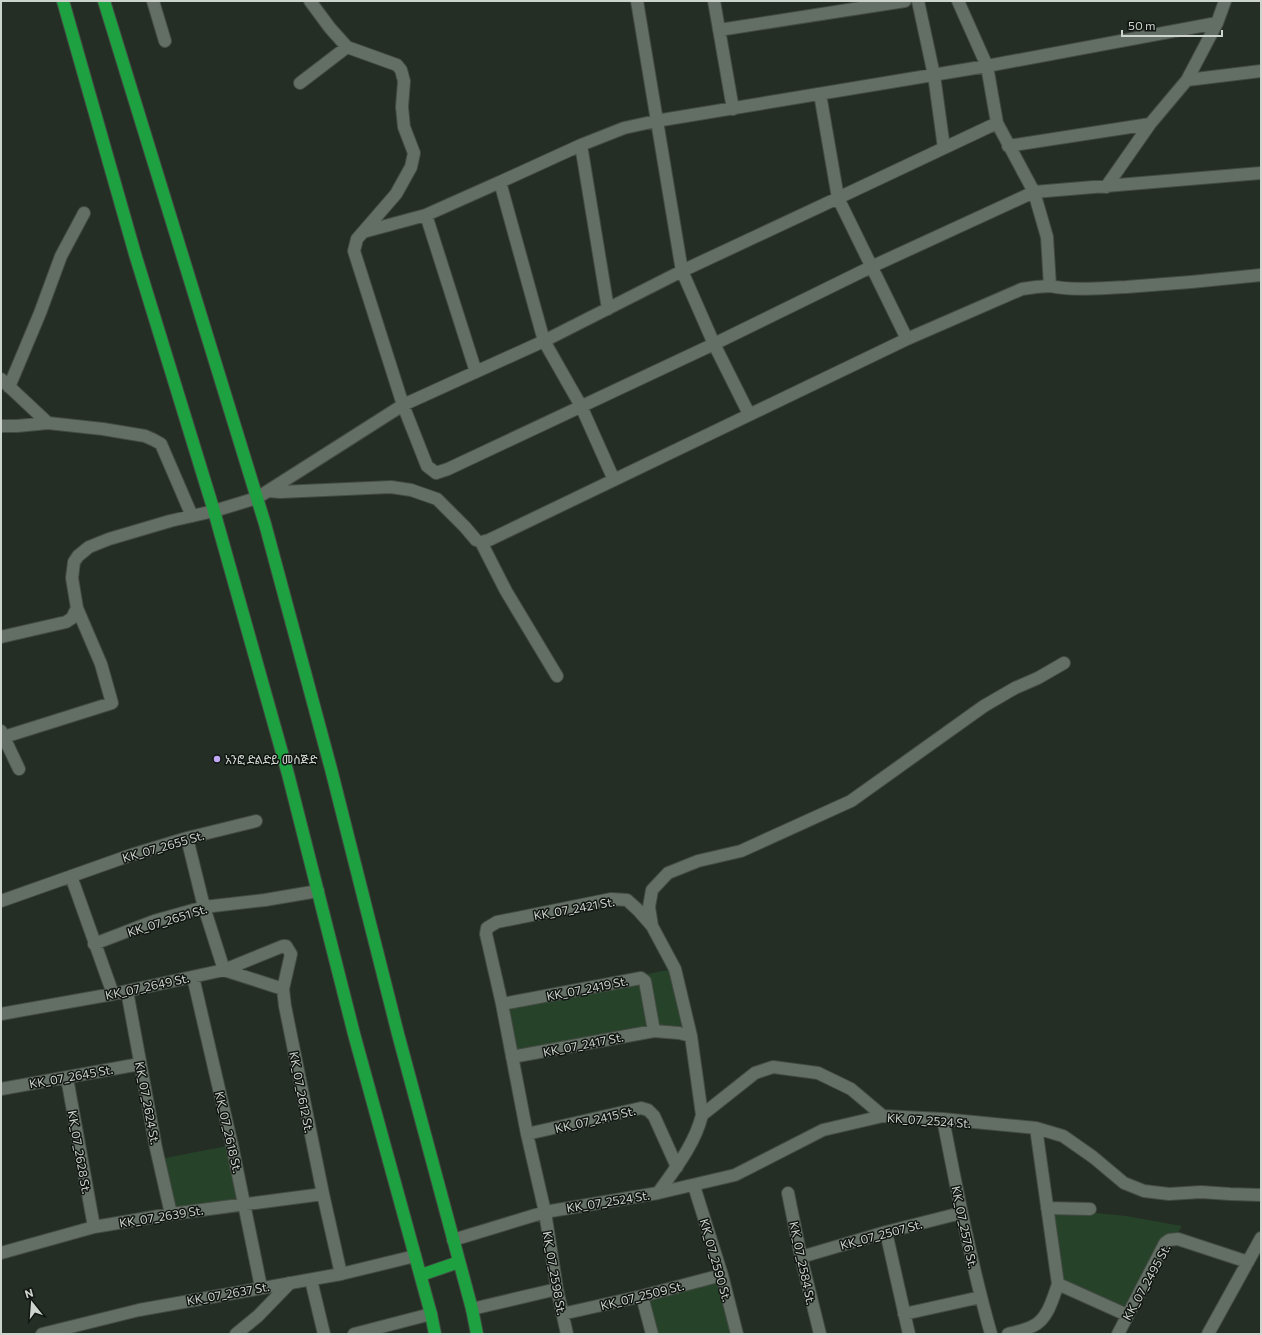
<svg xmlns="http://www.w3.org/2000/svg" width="1262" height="1335" viewBox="0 0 1262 1335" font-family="Commissioner,'Noto Sans Ethiopic',sans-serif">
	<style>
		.green { fill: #264229 }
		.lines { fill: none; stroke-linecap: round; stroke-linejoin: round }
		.street-casing { stroke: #434b43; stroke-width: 14 }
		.secondary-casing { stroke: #434b43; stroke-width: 14 }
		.highway-casing { stroke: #434b43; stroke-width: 14 }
		.street { stroke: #636e64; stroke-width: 12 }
		.secondary { stroke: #636e64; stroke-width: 12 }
		.highway { stroke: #1da141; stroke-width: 12 }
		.poi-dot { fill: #bfa9f4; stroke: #101511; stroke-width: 1.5 }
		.labels { text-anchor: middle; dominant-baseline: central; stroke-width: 3; stroke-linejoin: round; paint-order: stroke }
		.poi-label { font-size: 12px; fill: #cdd3cd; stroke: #101511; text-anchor: start }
		.street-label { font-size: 12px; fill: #cdd3cd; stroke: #101511 }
	</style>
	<rect width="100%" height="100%" fill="#242e25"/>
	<path class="green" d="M678,968L689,1026L511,1057L502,1002Z
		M232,1145L245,1204L171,1214L160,1159Z
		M1047,1208L1126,1216L1182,1226L1127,1315L1058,1284Z
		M722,1275L737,1334H652L642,1296Z"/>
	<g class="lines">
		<g class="street-casing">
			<path id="street" d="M153,1L165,41
				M310,1L330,28L347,47L397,65L401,70L404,81L402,107L404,127L414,153L411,167L396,194L357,239L354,251L403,405L427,466L436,473L448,469L714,344L871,267L1034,192L1261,173
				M637,1L682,271L714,344L749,414
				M714,1L733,109
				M918,1L934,75L944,148
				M719,30L905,1
				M1187,80L1261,71
				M300,83L347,47
				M581,145L608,309
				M1008,146L1150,124
				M1106,187L1150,124L1187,80L1217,23L1225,1
				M426,215L476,372
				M363,232L426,215L500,182
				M1050,286C1075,291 1101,288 1126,287C1171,284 1216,280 1261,275
				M907,339L838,198L997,123
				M1,379L48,423
				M9,387L40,313L61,256L84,213
				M1,426H17L48,423L103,429L145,436L154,440L161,444L192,516
				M614,480L581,406L544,341L500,182L581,145L624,128L656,121L987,66L1217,23
				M269,491L280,492L391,487L411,490L437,499L465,527L476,540L481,542L489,540L907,339L1022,289L1036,287L1050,286L1047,237L1034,192L997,123L987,66L958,1
				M481,542L506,591L557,676
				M1,637L66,622L72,618L77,608L72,578L74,562L78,556L89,547L109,539L170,521L214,511L257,498L403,405L544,341L682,271L838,198L820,94
				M1,731L19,769
				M4,737L112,703L101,664L77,608
				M187,838L204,907L224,970
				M71,876L113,994
				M1,901L131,855L187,838L256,821
				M94,944L154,921L204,907L265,900L318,891
				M224,970L283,989
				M193,977L232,1145L261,1287
				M127,991L156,1148L171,1214
				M502,1004L641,978L645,981L654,1031
				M1,1014L113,994L224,970L283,946H286L291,954L283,989L285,1006L323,1194L341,1274
				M512,1057L654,1031L679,1033L691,1036
				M67,1078L94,1227
				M1,1089L140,1064
				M702,1115L755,1073L773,1067L818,1073L851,1089L883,1116
				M943,1119C957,1191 971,1263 991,1334
				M1036,1128L1058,1284L1127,1315
				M527,1134L641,1108L648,1110L654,1116L677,1167
				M694,1186L722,1275L737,1334
				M658,1193C675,1169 695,1144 702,1115L691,1036L675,969L652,926L649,907L652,890L668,873L698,861L741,851L851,801L984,706L1015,688L1038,678L1064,663
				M788,1193L801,1257L820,1334
				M1047,1208L1090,1209
				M886,1232L909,1334
				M453,1240L545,1212L658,1193L735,1175L823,1130L883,1116L943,1119L1036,1128L1063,1136L1093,1157L1124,1183L1144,1191L1169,1194L1201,1192L1230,1194L1261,1195
				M1,1253L94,1227L171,1214L323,1194
				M801,1257L886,1232L961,1213
				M311,1280L324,1334
				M642,1296L652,1334
				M472,1309L557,1289
				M562,1314L642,1296L722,1275
				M904,1314L981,1297
				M236,1334L258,1316L290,1283
				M354,1334L431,1314
				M567,1334L557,1289L545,1212L527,1134L502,1004L486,934L487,928L497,922L611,899L627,900L638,910L652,926
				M1008,1334C1016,1332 1025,1330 1033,1326C1048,1319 1053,1298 1058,1284
				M1118,1334L1165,1243L1169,1240L1178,1239L1248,1262
				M1208,1334L1261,1238"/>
		</g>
		<g class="secondary-casing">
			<path id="secondary" d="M42,1334L139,1310L341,1274L415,1256"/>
		</g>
		<g class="highway-casing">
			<path id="highway" d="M63,1L135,254L214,511L288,774L354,1034L431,1314L435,1334
				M104,1L265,524L331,769L398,1034L472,1309L477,1334
				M421,1275L459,1262"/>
		</g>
		<use href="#street" class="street"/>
		<use href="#secondary" class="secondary"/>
		<use href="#highway" class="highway"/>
	</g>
	<circle class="poi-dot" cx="217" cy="759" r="4"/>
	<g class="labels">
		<g class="poi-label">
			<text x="225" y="759">አንፎ ድልድይ መስጅድ</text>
		</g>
		<g class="street-label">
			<text transform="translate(163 846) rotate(-16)">KK_07_2655 St.</text>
			<text transform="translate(574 908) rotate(-10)">KK_07_2421 St.</text>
			<text transform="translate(167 920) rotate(-17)">KK_07_2651 St.</text>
			<text transform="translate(147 986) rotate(-12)">KK_07_2649 St.</text>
			<text transform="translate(587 988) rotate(-11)">KK_07_2419 St.</text>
			<text transform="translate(583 1044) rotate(-11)">KK_07_2417 St.</text>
			<text transform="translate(71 1076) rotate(-10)">KK_07_2645 St.</text>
			<text transform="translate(302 1092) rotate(79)">KK_07_2612 St.</text>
			<text transform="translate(148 1103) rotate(79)">KK_07_2624 St.</text>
			<text transform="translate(595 1119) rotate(-13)">KK_07_2415 St.</text>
			<text transform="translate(929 1120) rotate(4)">KK_07_2524 St.</text>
			<text transform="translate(229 1132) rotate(77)">KK_07_2618 St.</text>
			<text transform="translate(80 1152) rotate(80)">KK_07_2628 St.</text>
			<text transform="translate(608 1201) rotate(-9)">KK_07_2524 St.</text>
			<text transform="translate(161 1216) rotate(-9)">KK_07_2639 St.</text>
			<text transform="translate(965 1227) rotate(78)">KK_07_2576 St.</text>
			<text transform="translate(881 1234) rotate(-15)">KK_07_2507 St.</text>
			<text transform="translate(716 1260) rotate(74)">KK_07_2590 St.</text>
			<text transform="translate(803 1263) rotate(78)">KK_07_2584 St.</text>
			<text transform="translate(555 1273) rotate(80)">KK_07_2598 St.</text>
			<text transform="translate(1146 1282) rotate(-61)">KK_07_2495 St.</text>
			<text transform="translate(228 1293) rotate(-10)">KK_07_2637 St.</text>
			<text transform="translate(642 1295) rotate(-14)">KK_07_2509 St.</text>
		</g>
	</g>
	<rect width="1262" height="1335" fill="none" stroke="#cdd3cd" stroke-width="4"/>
	<g transform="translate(32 1303) rotate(343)" stroke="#101511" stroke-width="3" paint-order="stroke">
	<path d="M0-3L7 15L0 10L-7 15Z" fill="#cdd3cd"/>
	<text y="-6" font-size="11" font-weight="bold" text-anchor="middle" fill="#cdd3cd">N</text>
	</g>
	<path d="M1122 30v6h100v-6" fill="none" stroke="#cdd3cd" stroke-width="2"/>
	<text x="1128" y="30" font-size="12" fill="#cdd3cd" stroke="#101511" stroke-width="3" paint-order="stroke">50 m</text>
</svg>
